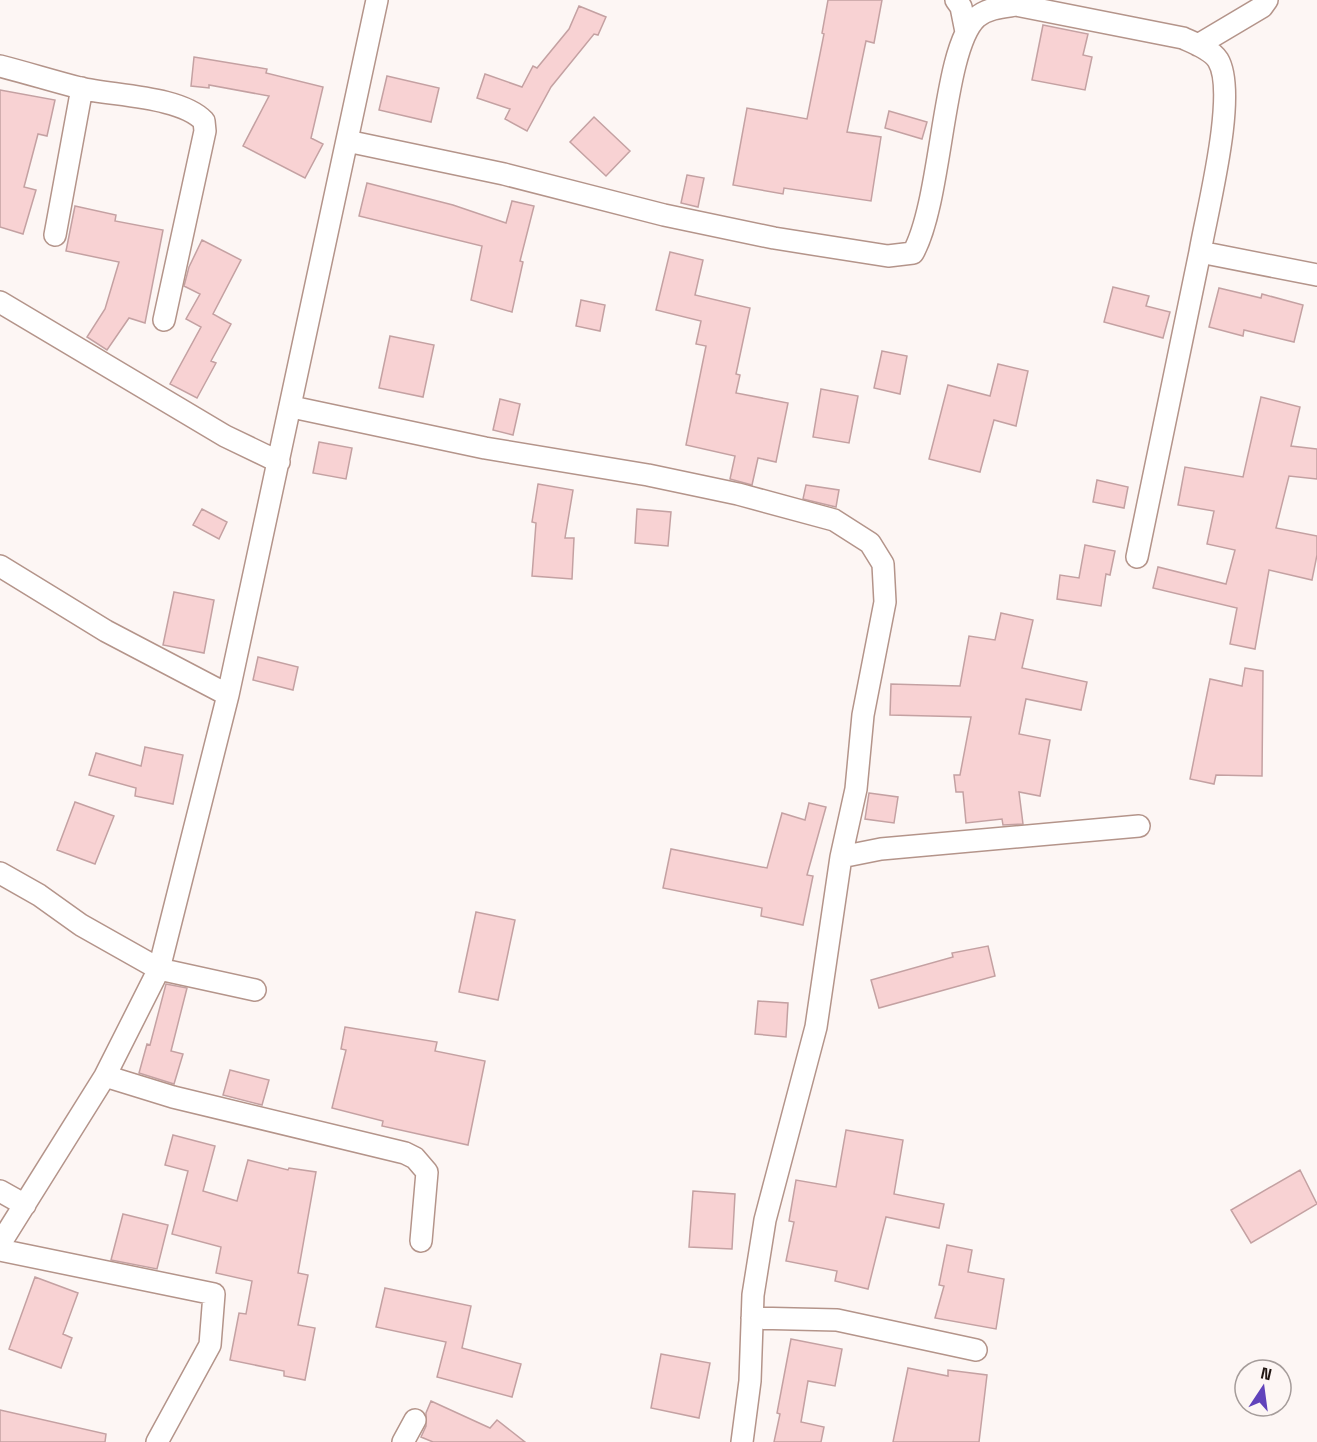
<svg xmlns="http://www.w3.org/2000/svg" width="1317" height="1442" viewBox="0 0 1317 1442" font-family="'Space Grotesk',sans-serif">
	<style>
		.building { fill: #f8d2d3; stroke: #c4a1a2; stroke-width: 1.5 }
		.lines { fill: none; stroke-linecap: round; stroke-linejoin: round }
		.minor-casing { stroke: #b4948a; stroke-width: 24 }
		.minor { stroke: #fff; stroke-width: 21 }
	</style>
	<rect width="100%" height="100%" fill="#fdf6f4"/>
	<path class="building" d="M828,0H882L874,43L866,41L847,132L881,137L871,201L784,188L783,194L733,185L747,108L807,119L824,34L822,33Z
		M579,6L606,17L598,35L594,34L551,87L527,131L505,119L510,109L477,98L485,74L522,87L533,66L537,68L569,29Z
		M1043,25L1088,34L1083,55L1092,57L1085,90L1032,80Z
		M194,57L267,69L266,73L323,87L311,138L323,144L305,178L243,146L269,96L209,85V88L191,86Z
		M387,76L439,88L431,122L379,110Z
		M0,90L55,100L47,136L38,134L24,187L36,190L23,234L0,227Z
		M889,111L927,122L922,139L885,128Z
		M594,117L630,151L606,176L570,142Z
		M687,175L704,178L698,207L681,203Z
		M367,183L453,205L506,223L512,201L534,206L520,261L523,262L512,312L471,300L482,246L359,216Z
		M75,206L116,215L115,221L163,230L145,323L129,318L107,350L87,337L105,309L119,262L66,251Z
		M202,240L241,260L213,314L231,324L211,361L216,363L197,398L170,384L201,327L186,319L200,294L184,286L189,267Z
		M670,252L703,260L695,295L750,308L736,374L740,375L736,393L788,403L776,462L758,458L752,485L730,479L735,456L686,445L706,346L696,344L701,321L656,310Z
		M1113,287L1149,296L1146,306L1170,312L1163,338L1104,322Z
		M1219,288L1261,298L1262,294L1303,305L1294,342L1244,330L1243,336L1209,327Z
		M581,300L605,305L600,331L576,326Z
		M390,336L434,345L423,397L379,388Z
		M882,351L907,356L900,394L874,388Z
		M998,364L1028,371L1016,426L994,420L980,472L929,459L948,385L990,396Z
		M821,389L858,396L849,443L813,437Z
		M1261,397L1300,407L1291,446L1317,449V479L1289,476L1276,528L1317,536V555L1312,580L1269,570L1255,649L1230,644L1237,608L1153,588L1158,567L1226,584L1235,550L1207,544L1214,511L1178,505L1185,467L1243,477Z
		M500,399L520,404L513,435L493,430Z
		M319,442L352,448L346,479L313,473Z
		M1097,480L1128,487L1124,508L1093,502Z
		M538,484L573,490L565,538H574L572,579L532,576L536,523L532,522Z
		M806,485L839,490L836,507L803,499Z
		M202,509L227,522L219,539L193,525Z
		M637,509L671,512L668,546L635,543Z
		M1085,545L1115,551L1110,575L1106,574L1101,606L1057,599L1060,575L1079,578Z
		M174,592L214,600L204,653L163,645Z
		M1001,613L1033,620L1022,668L1087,682L1081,710L1026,699L1019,734L1050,740L1040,796L1019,792L1023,824L1003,825L1002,819L966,823L963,792H956L954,775H960L971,717L890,715L891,684L960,686L969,636L995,640Z
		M258,657L298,667L293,690L253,680Z
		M1245,668L1263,671L1262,776L1216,775L1214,784L1190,779L1210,679L1242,686Z
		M145,747L183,755L173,804L135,796L136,788L89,775L96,753L141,766Z
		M869,793L898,797L894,823L865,819Z
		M75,802L114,816L95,864L57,850Z
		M809,803L826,807L807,875L813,876L803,925L761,916L762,908L663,888L671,849L767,868L782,813L805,820Z
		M476,912L515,920L498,1000L459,992Z
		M988,946L995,976L879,1008L871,980L953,957L952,953Z
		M166,984L187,988L171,1051L183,1054L174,1084L139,1073L147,1044L150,1045Z
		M758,1001L788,1003L786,1037L755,1034Z
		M345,1027L437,1042L435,1051L485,1061L468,1145L382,1126L383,1121L332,1108L346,1050L341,1049Z
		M230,1070L269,1080L262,1105L223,1095Z
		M846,1130L903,1140L894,1194L944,1204L939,1228L886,1217L868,1289L835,1281L837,1271L786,1261L794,1222L789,1221L796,1180L836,1187Z
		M173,1135L215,1146L203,1191L237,1201L248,1160L288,1170L289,1168L316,1172L298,1273L308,1275L298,1325L315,1328L305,1380L284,1376V1371L230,1360L239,1313L246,1314L252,1281L216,1273L221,1247L172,1234L188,1171L165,1165Z
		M1300,1170L1317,1204L1251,1243L1231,1210Z
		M693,1191L735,1194L732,1249L689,1247Z
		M123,1214L168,1225L157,1269L111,1260Z
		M947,1245L972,1250L968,1272L1004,1279L996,1329L935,1318L944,1286L939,1285Z
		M35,1277L78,1293L63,1334L72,1338L61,1368L9,1349Z
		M385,1288L471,1306L462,1348L521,1364L512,1397L437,1377L446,1342L376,1327Z
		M791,1339L842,1349L835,1386L808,1381L801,1422L824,1427L821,1442H774L780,1414L777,1413Z
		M661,1354L710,1363L699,1418L651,1408Z
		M908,1368L948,1376V1370L987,1375L979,1442H893Z
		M431,1401L490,1428L497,1420L525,1442H433L421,1437L426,1426V1413Z
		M0,1410L106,1434L105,1442H0Z"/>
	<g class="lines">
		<g class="minor-casing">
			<path id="minor" d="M956,0L961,7L966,32
				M1198,45L1262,7L1267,0
				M0,66C27,73 53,81 80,88C114,96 180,96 204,121L205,131L164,320
				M347,141L504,174L664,215L774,238L888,256L913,253C943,199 942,48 977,17C988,8 1003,7 1016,5L1183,38C1194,43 1211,49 1218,60C1238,93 1207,211 1200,252L1317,275
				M55,235L82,88
				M0,302L225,436L279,462
				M292,407L485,448L648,475L738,494L834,520L870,543L883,564L885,602L863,715L856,789L841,857L816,1027L765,1220L753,1295L750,1381L742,1442
				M1137,557L1200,252
				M0,566L106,631L228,695
				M841,857L881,849L1139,826
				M0,873L39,895L81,925L159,969L255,990
				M105,1076L173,1097L405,1153L415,1158L427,1172L421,1241
				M0,1191L25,1205
				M0,1244L105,1076L159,969L228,695L377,0
				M0,1250L214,1294L210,1345L157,1442
				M752,1318L837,1320L976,1350
				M403,1442L415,1420"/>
		</g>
		<use href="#minor" class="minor"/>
	</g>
	<g transform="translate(1263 1388) rotate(13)"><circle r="28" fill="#fdf6f4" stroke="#a59c9a" stroke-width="1.5"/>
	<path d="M0-4.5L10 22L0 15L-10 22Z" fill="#6143bb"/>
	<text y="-9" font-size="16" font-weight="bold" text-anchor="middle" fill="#211612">N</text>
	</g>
</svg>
